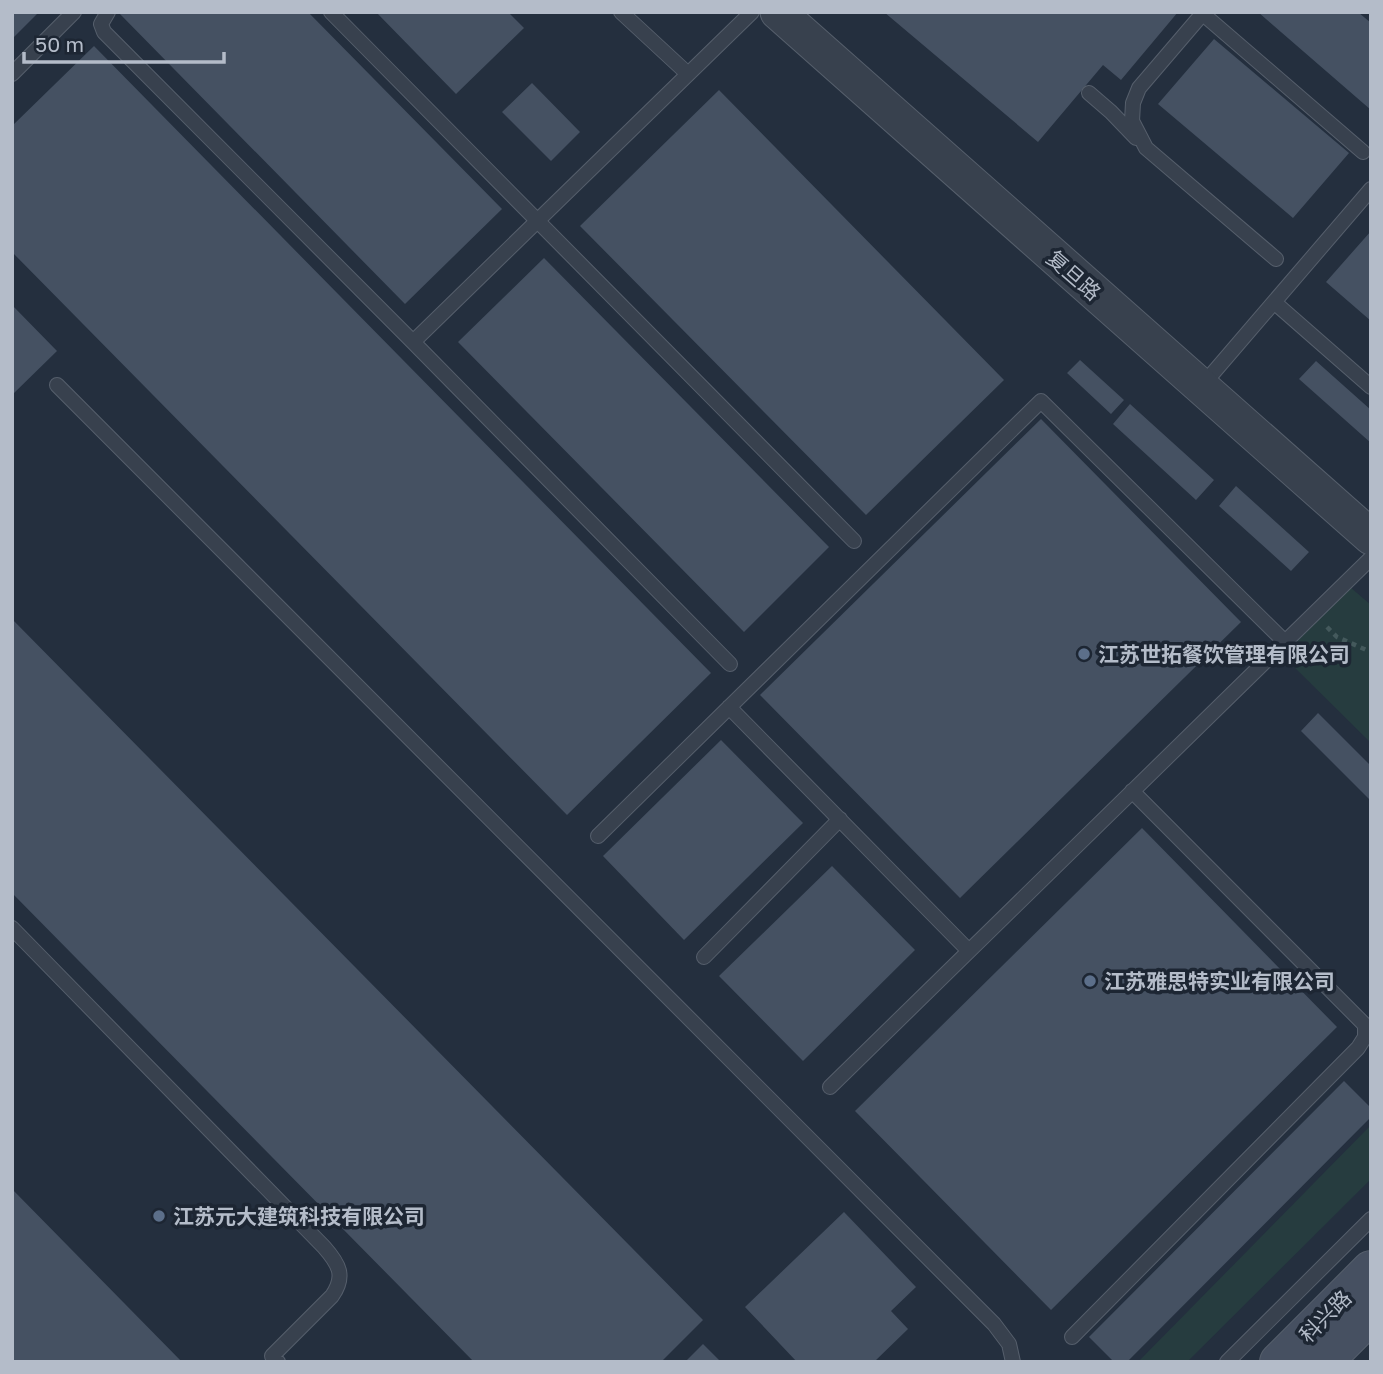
<svg xmlns="http://www.w3.org/2000/svg" width="1383" height="1374" viewBox="0 0 1383 1374" font-family="'Golos Text','Noto Sans SC',sans-serif">
	<style>
		.green { fill: #263c3f }
		.building { fill: #455162 }
		.lines { fill: none; stroke-linecap: round; stroke-linejoin: round }
		.service-casing { stroke: #565f6c; stroke-width: 16 }
		.tertiary-casing { stroke: #565f6c; stroke-width: 37 }
		.secondary-casing { stroke: #565f6c; stroke-width: 40 }
		.path { stroke: #44595c; stroke-width: 4.5; stroke-dasharray: 5 5; stroke-linecap: butt }
		.service { stroke: #38414e; stroke-width: 14 }
		.tertiary { stroke: #38414e; stroke-width: 35 }
		.secondary { stroke: #465061; stroke-width: 38 }
		.service-dot { fill: #5c6f8a; stroke: #1d2633; stroke-width: 2.5 }
		.labels { text-anchor: middle; dominant-baseline: central; stroke-width: 7; stroke-linejoin: round; paint-order: stroke }
		.street-label { font-size: 21px; fill: #b4bcc9; stroke: #1d2633 }
		.poi-label { font-size: 21px; font-weight: bold; fill: #b4bcc9; stroke: #1d2633; text-anchor: start }
	</style>
	<rect width="100%" height="100%" fill="#242f3e"/>
	<path class="green" d="M1350,587L1371,605V743L1283,656Z
		M1371,1125V1179L1187,1362H1138Z"/>
	<path class="building" d="M12,12H39L12,39Z
		M118,12H308L502,209L405,304Z
		M376,12H508L524,28L456,94Z
		M884,12H1178L1121,80L1103,65L1038,142Z
		M1258,12H1358L1371,23V110Z
		M1214,39L1349,153L1293,218L1158,104Z
		M94,46L711,673L567,815L12,252V126Z
		M532,83L580,132L551,161L502,112Z
		M719,90L1004,380L866,515L580,226Z
		M1371,231V321L1326,282Z
		M544,258L829,547L744,632L458,342Z
		M12,305L57,351L12,395Z
		M1080,360L1124,400L1111,414L1067,373Z
		M1316,361L1371,410V443L1299,379Z
		M1130,404L1214,480L1196,500L1113,424Z
		M1041,419L1241,622L960,898L760,695Z
		M1236,486L1309,552L1291,571L1219,506Z
		M12,619L703,1320L661,1362H474L12,893Z
		M1318,713L1371,766V801L1301,731Z
		M721,740L803,823L684,940L603,856Z
		M1142,828L1337,1027L1051,1310L855,1111Z
		M832,866L915,950L803,1061L719,976Z
		M1344,1081L1371,1108V1117L1127,1362H1114L1089,1337Z
		M12,1189L182,1362H12Z
		M844,1212L916,1287L891,1311L908,1329L874,1362H797L745,1307Z
		M703,1344L721,1362H685Z"/>
	<g class="lines">
		<g class="service-casing">
			<path id="service" d="M108,12L101,24L104,32L413,342L730,664
				M331,12L854,541
				M621,12L688,74
				M1204,12L1139,88L1133,103L1132,121L1146,148L1276,259
				M1203,14L1363,152
				M12,74L74,12
				M1089,93L1111,112L1136,138
				M1274,302L1371,387
				M413,342L752,12
				M57,385L994,1324L1009,1344L1013,1362
				M1201,387L1371,189
				M729,707L969,951
				M598,836L1041,401L1285,642
				M12,928L324,1247C339,1264 346,1276 332,1296L272,1356L278,1362
				M704,957L840,819
				M830,1087L1371,558
				M1072,1337L1358,1048L1365,1037V1025L1132,791
				M1227,1362L1371,1219"/>
		</g>
		<g class="tertiary-casing">
			<path id="tertiary" d="M778,12L1371,537"/>
		</g>
		<g class="secondary-casing">
			<path id="secondary" d="M1279,1362L1371,1270
				M1323,1362L1371,1314"/>
		</g>
		<path class="path" d="M522,13V12
			M1327,627L1337,637L1371,652"/>
		<use href="#service" class="service"/>
		<use href="#tertiary" class="tertiary"/>
		<use href="#secondary" class="secondary"/>
	</g>
	<g class="service-dot">
		<circle cx="1084" cy="654" r="7"/>
		<circle cx="1090" cy="981" r="7"/>
		<circle cx="159" cy="1216" r="7"/>
	</g>
	<g class="labels">
		<g class="street-label">
			<text transform="translate(1074 275) rotate(41)">复旦路</text>
			<text transform="translate(1325 1316) rotate(-45)">科兴路</text>
		</g>
		<g class="poi-label">
			<text x="1098" y="654">江苏世拓餐饮管理有限公司</text>
			<text x="1104" y="981">江苏雅思特实业有限公司</text>
			<text x="173" y="1216">江苏元大建筑科技有限公司</text>
		</g>
	</g>
	<rect width="1383" height="1374" fill="none" stroke="#b4bcc9" stroke-width="28"/>
	<path d="M24 52v10h200v-10" fill="none" stroke="#b4bcc9" stroke-width="3.5"/>
	<text x="35" y="52" font-size="21" fill="#b4bcc9" stroke="#1d2633" stroke-width="5" paint-order="stroke">50 m</text>
</svg>
